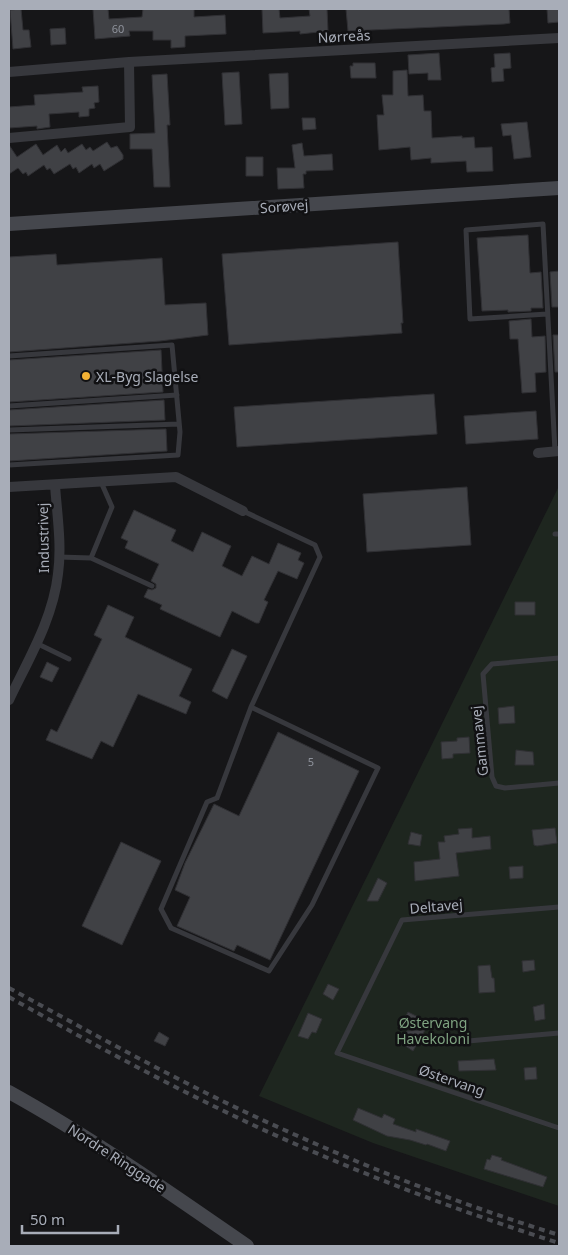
<svg xmlns="http://www.w3.org/2000/svg" width="568" height="1255" viewBox="0 0 568 1255" font-family="'Noto Sans',sans-serif">
	<style>
		.green { fill: #1e261f }
		.building { fill: #404145; stroke: #303034 }
		.lines { fill: none; stroke-linecap: round; stroke-linejoin: round }
		.lane { stroke: #37383d; stroke-width: 5 }
		.street { stroke: #37383d; stroke-width: 10 }
		.secondary { stroke: #45474d; stroke-width: 14 }
		.rail { stroke: #4a4c52; stroke-width: 4; stroke-dasharray: 6 5; stroke-linecap: butt }
		.poi-dot { fill: #f2b134; stroke: #111113; stroke-width: 2 }
		.labels { text-anchor: middle; dominant-baseline: central; stroke-width: 5; stroke-linejoin: round; paint-order: stroke }
		.number-label { font-size: 11px; fill: #8e929b }
		.street-label { font-size: 14px; fill: #a8adb8; stroke: #111113 }
		.poi-label { font-size: 14px; fill: #a8adb8; stroke: #111113; text-anchor: start }
		.park-label { font-size: 14px; fill: #7fa381; stroke: #111113 }
	</style>
	<rect width="100%" height="100%" fill="#161618"/>
	<path class="green" d="M559,486V1206L373,1143L259,1096Z"/>
	<path class="building" d="M21,9L23,30H29L31,47L13,49L10,10Z
		M93,9H108L109,19L142,17L143,9H194V17L225,15L226,34L185,36V47L171,48V40H153V31H129L130,36L95,39Z
		M262,9H279L280,18L310,16L309,9H327L328,31L300,34V31L263,33Z
		M346,9H509L510,23L504,24L348,31Z
		M547,9H559V22L548,23Z
		M65,28L66,44L51,45L50,29Z
		M439,53L441,80H428V73L409,74L408,55Z
		M510,53L511,68L503,69L504,81L492,82L491,68L495,67L494,54Z
		M353,63H375L376,78H351L350,66H353Z
		M407,70L408,96L423,95L424,111H431L432,138L462,136V138L474,137L475,148L492,147L493,171L467,172L466,161L431,163V158L411,160L410,147L379,150L377,115H384L382,95H393V71Z
		M239,72L242,124L225,125L222,73Z
		M288,73L289,108L271,109L269,74Z
		M167,74L170,125H167L170,187H154L152,149H130V134L155,133L152,75Z
		M98,86L99,102L94,103L95,108L89,109V116L79,117V112L49,114L50,127L37,129V126L9,128V107L35,105L34,95L83,92L82,87Z
		M302,118H315L316,129L303,130Z
		M527,122L531,157L514,159L511,135L503,136L501,124Z
		M107,142L111,148L117,146L123,155V159L104,171L100,164L94,168L92,164L79,173L76,167L73,169L70,164L54,174L50,168L47,170L44,165L28,176L26,172L23,174L18,168L9,174V145L17,157L36,144L43,155L57,145L61,152L65,148L68,153L82,144L86,150L90,147L93,151Z
		M302,143L304,156L332,154L333,170L306,171V174H303L304,188L278,189L277,168H295L292,145Z
		M246,157H263V176H246Z
		M528,235L530,273L541,272L543,308H531V311L508,312V310L482,311L477,238Z
		M398,242L403,323H401L402,333L229,345L222,254Z
		M56,254L57,265L162,258L165,305L206,303L208,335L160,341L9,352V257Z
		M559,271V307H552L550,272Z
		M531,319L532,337L545,336L546,372L535,373L536,392L522,393L518,339H510L509,321Z
		M553,335H559V372H555Z
		M161,350L163,392L9,402V360Z
		M434,394L437,434L237,447L234,407Z
		M164,400L165,420L9,426V410Z
		M536,411L538,439L466,444L464,416Z
		M166,429L167,451L9,461V434Z
		M467,487L471,545L367,552L363,494Z
		M134,510L176,530L171,541L193,552L202,532L231,546L222,566L242,576L252,556L269,564L278,543L301,553L298,560L304,563L297,579L278,571L264,600L268,602L259,623H256L232,611L220,637L160,609L162,605L144,597L148,589L152,590L156,588V584L151,581L159,564L125,548L128,541L121,538Z
		M515,602H535V615H515Z
		M108,605L134,617L125,637L192,669L179,696L191,702L186,714L138,694L113,747L101,741L92,759L46,740L51,729L57,732L102,639L94,635Z
		M232,649L247,656L227,699L212,691Z
		M47,662L59,668L52,682L40,677Z
		M514,706L515,723L499,724L498,708Z
		M278,732L359,771L270,960L237,945L234,951L177,926L190,897L175,890L185,863L214,804L239,816Z
		M469,737L470,753L453,754V758L442,759L441,742L457,741V738Z
		M516,750L533,752L534,765H515Z
		M472,828V838L490,836L491,849L456,853L459,876L415,881L414,862L440,859L438,842H445L444,836L459,834L458,829Z
		M555,828L557,843L537,846L534,845L532,830Z
		M411,832L422,835L420,846L408,844Z
		M121,842L161,861L122,945L82,926Z
		M523,866V878L510,879L509,867Z
		M378,878L387,883L378,901H367Z
		M534,960L535,970L523,972L522,961Z
		M490,965L492,978H494L495,992L479,993L478,966Z
		M328,984L339,989L333,1000L323,994Z
		M544,1004L545,1019L535,1021L533,1007Z
		M408,1012L418,1017L413,1027L403,1022Z
		M308,1013L322,1019L316,1033L312,1032L308,1039L298,1036Z
		M425,1030L413,1051L401,1043L407,1031Z
		M159,1032L169,1038L165,1046L154,1041Z
		M494,1059L496,1070L459,1071L458,1061Z
		M536,1067L537,1079L525,1080L524,1068Z
		M358,1108L382,1118L384,1114L395,1119L393,1124L416,1132V1129L450,1141L446,1151L427,1144L426,1145L410,1140L387,1136L353,1120Z
		M492,1155L502,1158L501,1160L547,1177L543,1187L484,1169L487,1159L490,1160Z"/>
	<g class="lines">
		<path class="lane" d="M547,314L470,319L466,230L543,224L555,451
			M9,356L172,345L180,432L178,455L9,465
			M9,406L177,395
			M9,430L179,424
			M243,511L315,545L320,557L251,707L217,798L207,802L161,909L171,928L269,971L312,905L378,768L251,707
			M555,534H559
			M59,557L91,558L112,507L101,482
			M91,558L152,586
			M36,643L69,659
			M559,658L492,664L483,674L492,777L496,786L505,788L559,783
			M559,907L402,920L337,1053L559,1128
			M457,1042L559,1033"/>
		<path class="street" d="M9,72L129,62L559,38
			M9,138L130,127L129,62
			M538,453L559,451
			M9,487L176,477L243,511
			M9,700C28,660 53,619 58,574C62,545 57,514 55,485"/>
		<path class="secondary" d="M9,224L559,188
			M9,1092C92,1138 169,1192 247,1246"/>
		<path class="rail" d="M9,988C90,1032 172,1078 256,1117C355,1163 456,1203 559,1235
			M9,997C89,1042 170,1086 253,1125C353,1171 455,1210 559,1243"/>
	</g>
	<circle class="poi-dot" cx="86" cy="376" r="5"/>
	<g class="labels">
		<g class="number-label">
			<text x="118" y="28">60</text>
			<text x="311" y="761">5</text>
		</g>
		<g class="street-label">
			<text transform="translate(344 36) rotate(-3)">Nørreås</text>
			<text transform="translate(284 206) rotate(-4)">Sorøvej</text>
			<text transform="translate(43 538) rotate(-91)">Industrivej</text>
			<text transform="translate(479 741) rotate(-96)">Gammavej</text>
			<text transform="translate(436 906) rotate(-5)">Deltavej</text>
			<text transform="translate(452 1080) rotate(19)">Østervang</text>
			<text transform="translate(117 1158) rotate(33)">Nordre Ringgade</text>
		</g>
		<g class="poi-label">
			<text x="96" y="376">XL-Byg Slagelse</text>
		</g>
		<g class="park-label">
			<text x="433" y="1022">Østervang<tspan x="433" dy="16">Havekoloni</tspan></text>
		</g>
	</g>
	<rect width="568" height="1255" fill="none" stroke="#a8adb8" stroke-width="20"/>
	<path d="M22 1225v8h96v-8" fill="none" stroke="#a8adb8" stroke-width="2.5"/>
	<text x="30" y="1225" font-size="15" fill="#a8adb8" stroke="#111113" stroke-width="4" paint-order="stroke">50 m</text>
</svg>
